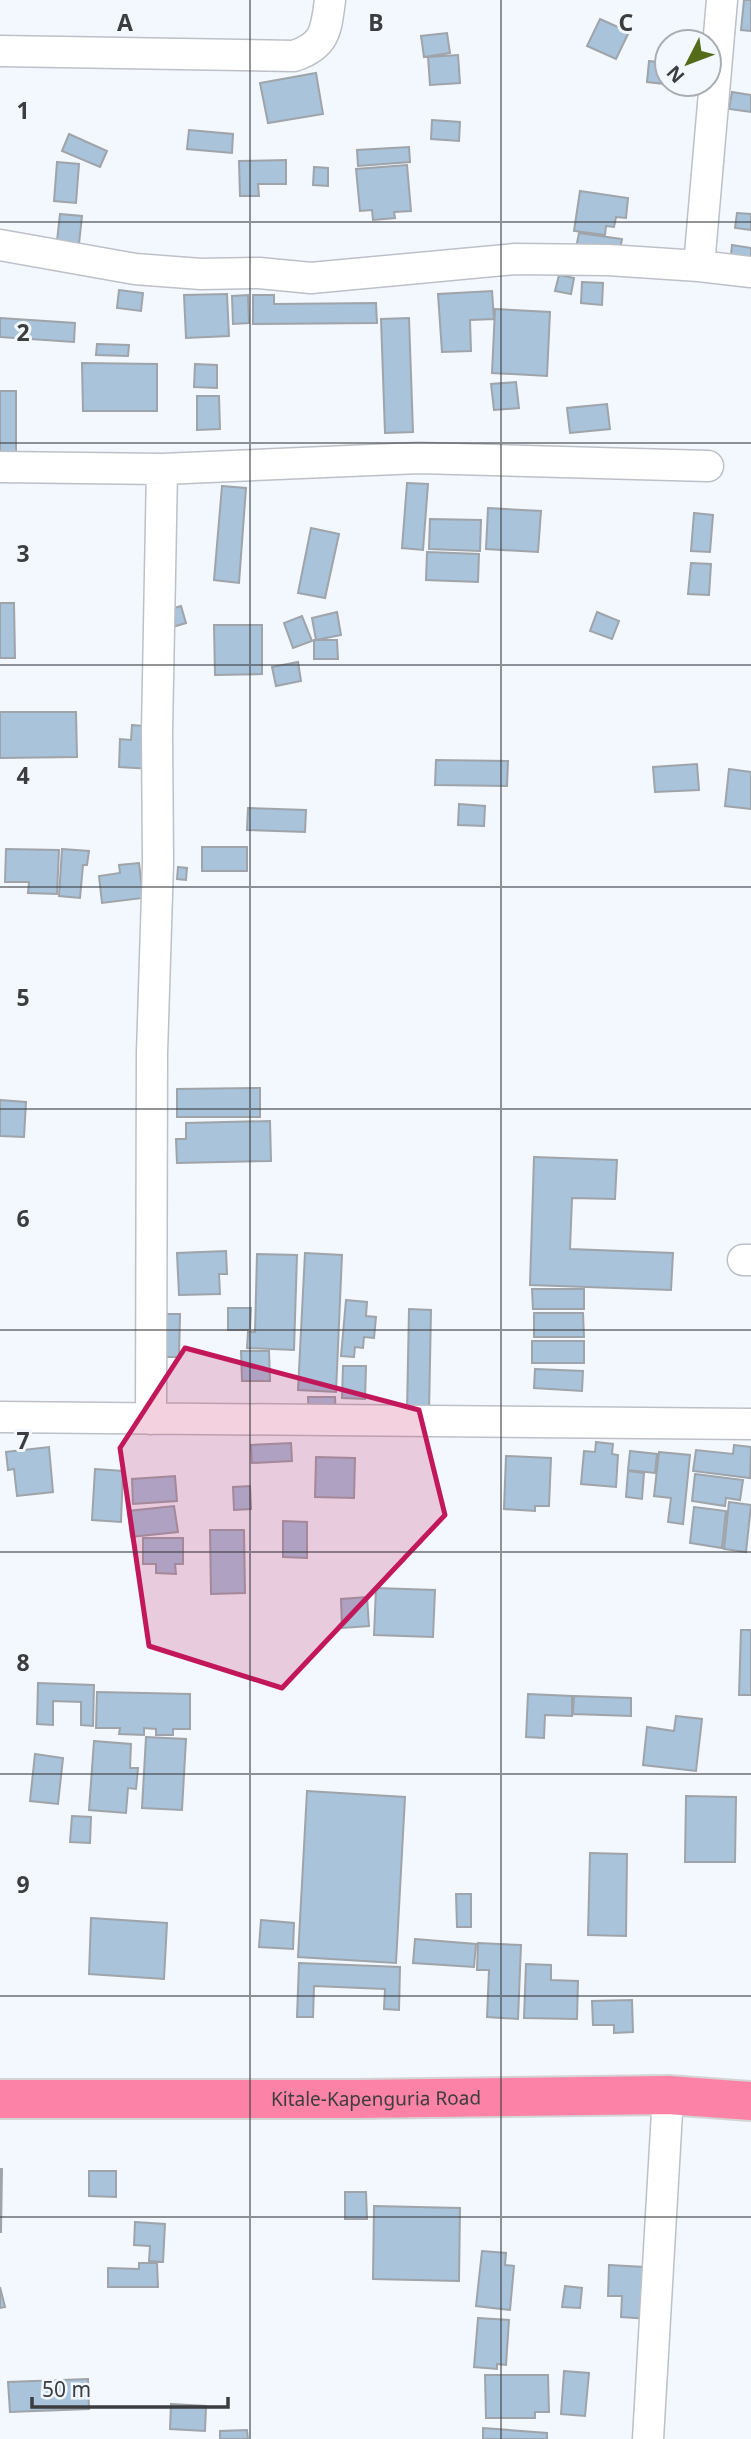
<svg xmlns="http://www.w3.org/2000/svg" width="751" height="2439" viewBox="0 0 751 2439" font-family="'Noto Sans',sans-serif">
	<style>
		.building { fill: #a9c3db; stroke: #9ea4a9; stroke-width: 2 }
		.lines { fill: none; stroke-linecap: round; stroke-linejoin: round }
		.street-casing { stroke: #bcc1c7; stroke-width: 33 }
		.highway-casing { stroke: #d4d4d5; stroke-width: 42 }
		.street { stroke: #fff; stroke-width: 30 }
		.highway { stroke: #fc83a7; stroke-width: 38 }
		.marked { fill: #c2185b; fill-opacity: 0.2; stroke: #c2185b; stroke-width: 5; stroke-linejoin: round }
		.grid { fill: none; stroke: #3b3d3f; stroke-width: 2; stroke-opacity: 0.55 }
		.labels { text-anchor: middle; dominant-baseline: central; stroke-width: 6; stroke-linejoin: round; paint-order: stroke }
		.street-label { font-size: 19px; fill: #3b3d3f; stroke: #f2f8fe }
		.grid-label { font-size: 23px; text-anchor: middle; font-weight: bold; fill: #3b3d3f; stroke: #f2f8fe; stroke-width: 6; stroke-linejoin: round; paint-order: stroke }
	</style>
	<rect width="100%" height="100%" fill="#f2f8fe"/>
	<path class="building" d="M744,0H751V31L741,30Z
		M600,19L629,32L616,59L587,46Z
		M447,33L450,53L424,57L421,36Z
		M458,55L460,83L430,85L428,57Z
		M649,61L667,63V84H701V88L647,82Z
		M316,73L323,114L268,123L260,83Z
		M732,92L751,95V112L729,109Z
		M432,120L460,122L459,141L431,139Z
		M189,130L233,134L232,153L187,149Z
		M69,134L107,151L100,167L62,151Z
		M409,147L410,162L358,166L357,150Z
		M286,160V184H258L259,196H240L239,161Z
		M57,162L79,164L76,203L54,201Z
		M407,165L411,211L394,212L395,218L373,220L372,210L360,211L356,169Z
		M314,167L328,168V186L313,185Z
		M580,191L628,198L626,218L616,217L614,227L606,226L605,235L574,231Z
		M737,213L751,214V230L735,228Z
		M60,214L82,216L78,253L56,250Z
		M579,233L622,239L619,255L576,248Z
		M732,245L751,248V268L730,265Z
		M559,275L574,278L571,294L555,291Z
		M582,282L603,283L602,305L581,303Z
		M119,290L143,293L141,311L117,308Z
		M492,291L494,319L470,320L471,351L442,352L438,294Z
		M227,294L229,336L186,338L184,295Z
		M248,295L249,323L233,324L232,296Z
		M253,295H274V304L376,303L377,323L253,324Z
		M495,309L550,312L547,376L492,373Z
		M0,318L75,323L74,342L0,337Z
		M409,318L413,432L385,433L381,319Z
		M97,344L129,345L128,356L96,355Z
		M82,363L157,364V411H83Z
		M195,364L217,365V388L194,387Z
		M516,382L519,408L494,410L491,384Z
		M0,391H16V463H0Z
		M197,396H219L220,429L197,430Z
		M607,404L610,429L570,433L567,408Z
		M407,483L428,484L423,550L402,548Z
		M222,486L246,488L239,583L214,580Z
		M488,508L541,511L538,552L486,549Z
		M694,513L713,515L710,552L691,551Z
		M430,519L481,520L480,551L429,549Z
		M311,528L339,534L325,598L298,593Z
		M427,552L479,554L478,582L426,580Z
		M691,563L711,564L709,595L688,594Z
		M0,603H14L15,658H0Z
		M181,606L186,623L166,629L161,612Z
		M337,612L341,635L316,640L312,618Z
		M597,612L619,621L612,639L590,631Z
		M302,616L312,641L293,648L284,623Z
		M214,625H262V674L215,675Z
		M314,640H337L338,659H314Z
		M298,662L301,681L276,686L272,667Z
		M0,712H76L77,757L0,758Z
		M132,725L154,727L152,769L119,767L120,739L131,740Z
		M436,760L508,761L507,786L435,785Z
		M697,764L699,790L655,792L653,767Z
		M729,769L751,772V809L725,806Z
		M459,804L485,806L484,826L458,825Z
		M248,808L306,810L305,832L247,830Z
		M202,847H247V871H202Z
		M6,849L59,850L57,894L28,893L29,882H5Z
		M62,849L89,851L87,865H83L80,898L59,896Z
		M139,863L143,898L102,903L99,876L120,873L119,865Z
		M178,867L187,868L186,880L177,879Z
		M260,1088V1117H177V1089Z
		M0,1100L26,1102L24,1137L0,1136Z
		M270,1121L271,1161L177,1163L176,1139H186V1123Z
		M534,1157L617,1160L615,1199L572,1198L570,1249L673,1253L671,1290L530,1285Z
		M226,1251L227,1274H219L220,1294L179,1295L177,1253Z
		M305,1253L342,1255L336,1392L298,1390Z
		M257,1254L297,1255L294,1350L247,1348L248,1332H255Z
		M532,1289H584V1309H533Z
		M346,1300L367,1302L366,1316L376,1317L374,1338L364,1337L363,1348L355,1347L354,1357L341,1356Z
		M228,1308H251L250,1330H228Z
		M409,1309L431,1310L429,1413L407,1412Z
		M534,1313H583L584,1337H534Z
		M165,1314H180L179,1357H163Z
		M532,1341H584V1363H532Z
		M241,1351H269L270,1381H242Z
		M343,1366H366L365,1399L342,1398Z
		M535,1369L583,1371L582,1391L534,1388Z
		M308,1397H335L336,1417H309Z
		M596,1442L613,1444L612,1454L618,1455L616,1487L581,1484L584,1451L595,1452Z
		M291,1443L292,1461L252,1463L251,1445Z
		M734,1445L751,1447L750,1478L693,1471L696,1450L733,1454Z
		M49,1447L53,1492L17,1496L14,1469L8,1470L6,1452Z
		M630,1451L657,1454L655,1473L628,1470Z
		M659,1452L690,1455L683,1524L668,1522L671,1498L654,1496Z
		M506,1456L551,1458L549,1506H535V1511L504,1509Z
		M316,1457L355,1458L354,1498L315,1497Z
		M95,1469L123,1471L121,1522L92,1520Z
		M628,1471L644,1473L642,1499L626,1497Z
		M695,1474L743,1480L740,1500L726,1498L725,1506L692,1501Z
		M175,1476L177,1501L133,1504L132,1479Z
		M250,1486L251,1509L234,1510L233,1487Z
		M729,1502L751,1505L746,1552L724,1549Z
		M174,1506L178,1532L131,1537L128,1511Z
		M694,1507L726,1511L722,1548L690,1543Z
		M283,1521L307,1522V1558L283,1557Z
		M210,1530H244L245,1593L211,1594Z
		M143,1538H183V1564H175L176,1574L156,1573V1564H143Z
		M376,1588L435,1590L433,1637L374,1635Z
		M367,1597L369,1626L342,1628L341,1599Z
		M741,1630H751V1695H739Z
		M38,1683L94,1685L93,1726L81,1725V1702L53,1701V1725L37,1724Z
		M97,1692L190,1694V1729H173V1735H156V1729L144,1728V1735L119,1734L120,1728H96Z
		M528,1694L572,1696V1716L545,1715L544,1738L526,1737Z
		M574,1696L631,1698V1716L573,1714Z
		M676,1716L702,1719L696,1771L643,1765L647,1727L674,1731Z
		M146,1737L186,1739L182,1810L142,1808Z
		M94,1741L131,1744L130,1768H138L136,1789L128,1788L126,1813L89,1810Z
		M35,1754L63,1758L58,1804L30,1801Z
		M307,1791L405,1797L396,1963L298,1957Z
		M686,1796L736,1797L735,1862H685Z
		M72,1816L91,1817L90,1843L70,1842Z
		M590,1853L627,1854L626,1936L588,1935Z
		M456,1894H471V1927H457Z
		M91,1918L167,1923L164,1979L89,1974Z
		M261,1920L294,1923L293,1949L259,1947Z
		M415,1939L476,1944L474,1967L413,1963Z
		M478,1943L521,1945L518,2019L487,2017L489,1970H477Z
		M299,1963L400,1967L399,2010L384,2009L385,1989L314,1986L313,2017H297Z
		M526,1964L551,1965V1980L578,1981L577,2019L524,2018Z
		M632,2000L633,2032L614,2033V2025H593L592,2001Z
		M0,2169H2L1,2232H0Z
		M89,2171H116V2197L89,2196Z
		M345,2192H366L367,2219H345Z
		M374,2206L460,2208L459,2281L373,2279Z
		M135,2222L165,2224L163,2262L149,2261L150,2246L134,2245Z
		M482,2251L506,2253L505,2265L514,2266L510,2310L476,2306Z
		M139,2263H157L158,2287H108V2268L139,2269Z
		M609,2265L645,2267L649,2319L621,2317L622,2296H608Z
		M565,2286L582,2288L580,2308L562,2307Z
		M0,2287L5,2307L0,2308Z
		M478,2318L509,2320L506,2365L497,2364V2369L474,2367Z
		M564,2371L589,2373L585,2416L561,2414Z
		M485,2375H548L549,2412H535V2418H486Z
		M88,2379L89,2409L10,2412L8,2382Z
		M171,2404L206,2406L205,2431L170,2429Z
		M483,2428L547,2433V2439H483Z
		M247,2430L248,2439H220V2431Z"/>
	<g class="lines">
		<g class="street-casing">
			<path id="street" d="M722,0L699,266L751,272
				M0,51L294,56C326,45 326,30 330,0
				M0,245L135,269L201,274L259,273L311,278L515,259L608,260L699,266
				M0,467L162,469
				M743,1260H751
				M0,1417L751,1424
				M151,1419L152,1053L158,863L157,732L162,469L419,458L708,466
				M648,2439L668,2095"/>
		</g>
		<g class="highway-casing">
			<g id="highway">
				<path id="s1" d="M0,2099H357L668,2095L751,2101"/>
			</g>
		</g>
		<use href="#street" class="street"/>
		<use href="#highway" class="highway"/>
	</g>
	<path class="marked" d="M185,1348L419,1410L445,1515L282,1688L149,1646L120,1448Z"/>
	<path class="grid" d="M250,0V2439M501,0V2439M0,222H751M0,443H751M0,665H751M0,887H751M0,1109H751M0,1330H751M0,1552H751M0,1774H751M0,1996H751M0,2217H751"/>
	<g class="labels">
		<g class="street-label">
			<text stroke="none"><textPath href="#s1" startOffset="376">Kitale-Kapenguria Road</textPath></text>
		</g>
	</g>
	<g class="grid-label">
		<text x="125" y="31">A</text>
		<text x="376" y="31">B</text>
		<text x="626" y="31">C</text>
		<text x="23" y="119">1</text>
		<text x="23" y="341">2</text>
		<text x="23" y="562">3</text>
		<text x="23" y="784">4</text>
		<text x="23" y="1006">5</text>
		<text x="23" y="1227">6</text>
		<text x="23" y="1449">7</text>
		<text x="23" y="1671">8</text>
		<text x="23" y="1893">9</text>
	</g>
	<g transform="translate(688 63) rotate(228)"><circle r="33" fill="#f2f8fe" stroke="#a9adb2" stroke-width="2"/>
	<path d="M0-5L12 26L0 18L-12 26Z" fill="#546b1a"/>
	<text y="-10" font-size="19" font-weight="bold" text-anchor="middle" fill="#3b3d3f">N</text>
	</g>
	<path d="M32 2397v10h196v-10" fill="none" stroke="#3b3d3f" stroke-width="3.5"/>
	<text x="42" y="2397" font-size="21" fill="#3b3d3f" stroke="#f2f8fe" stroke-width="5" paint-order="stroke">50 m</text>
</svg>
